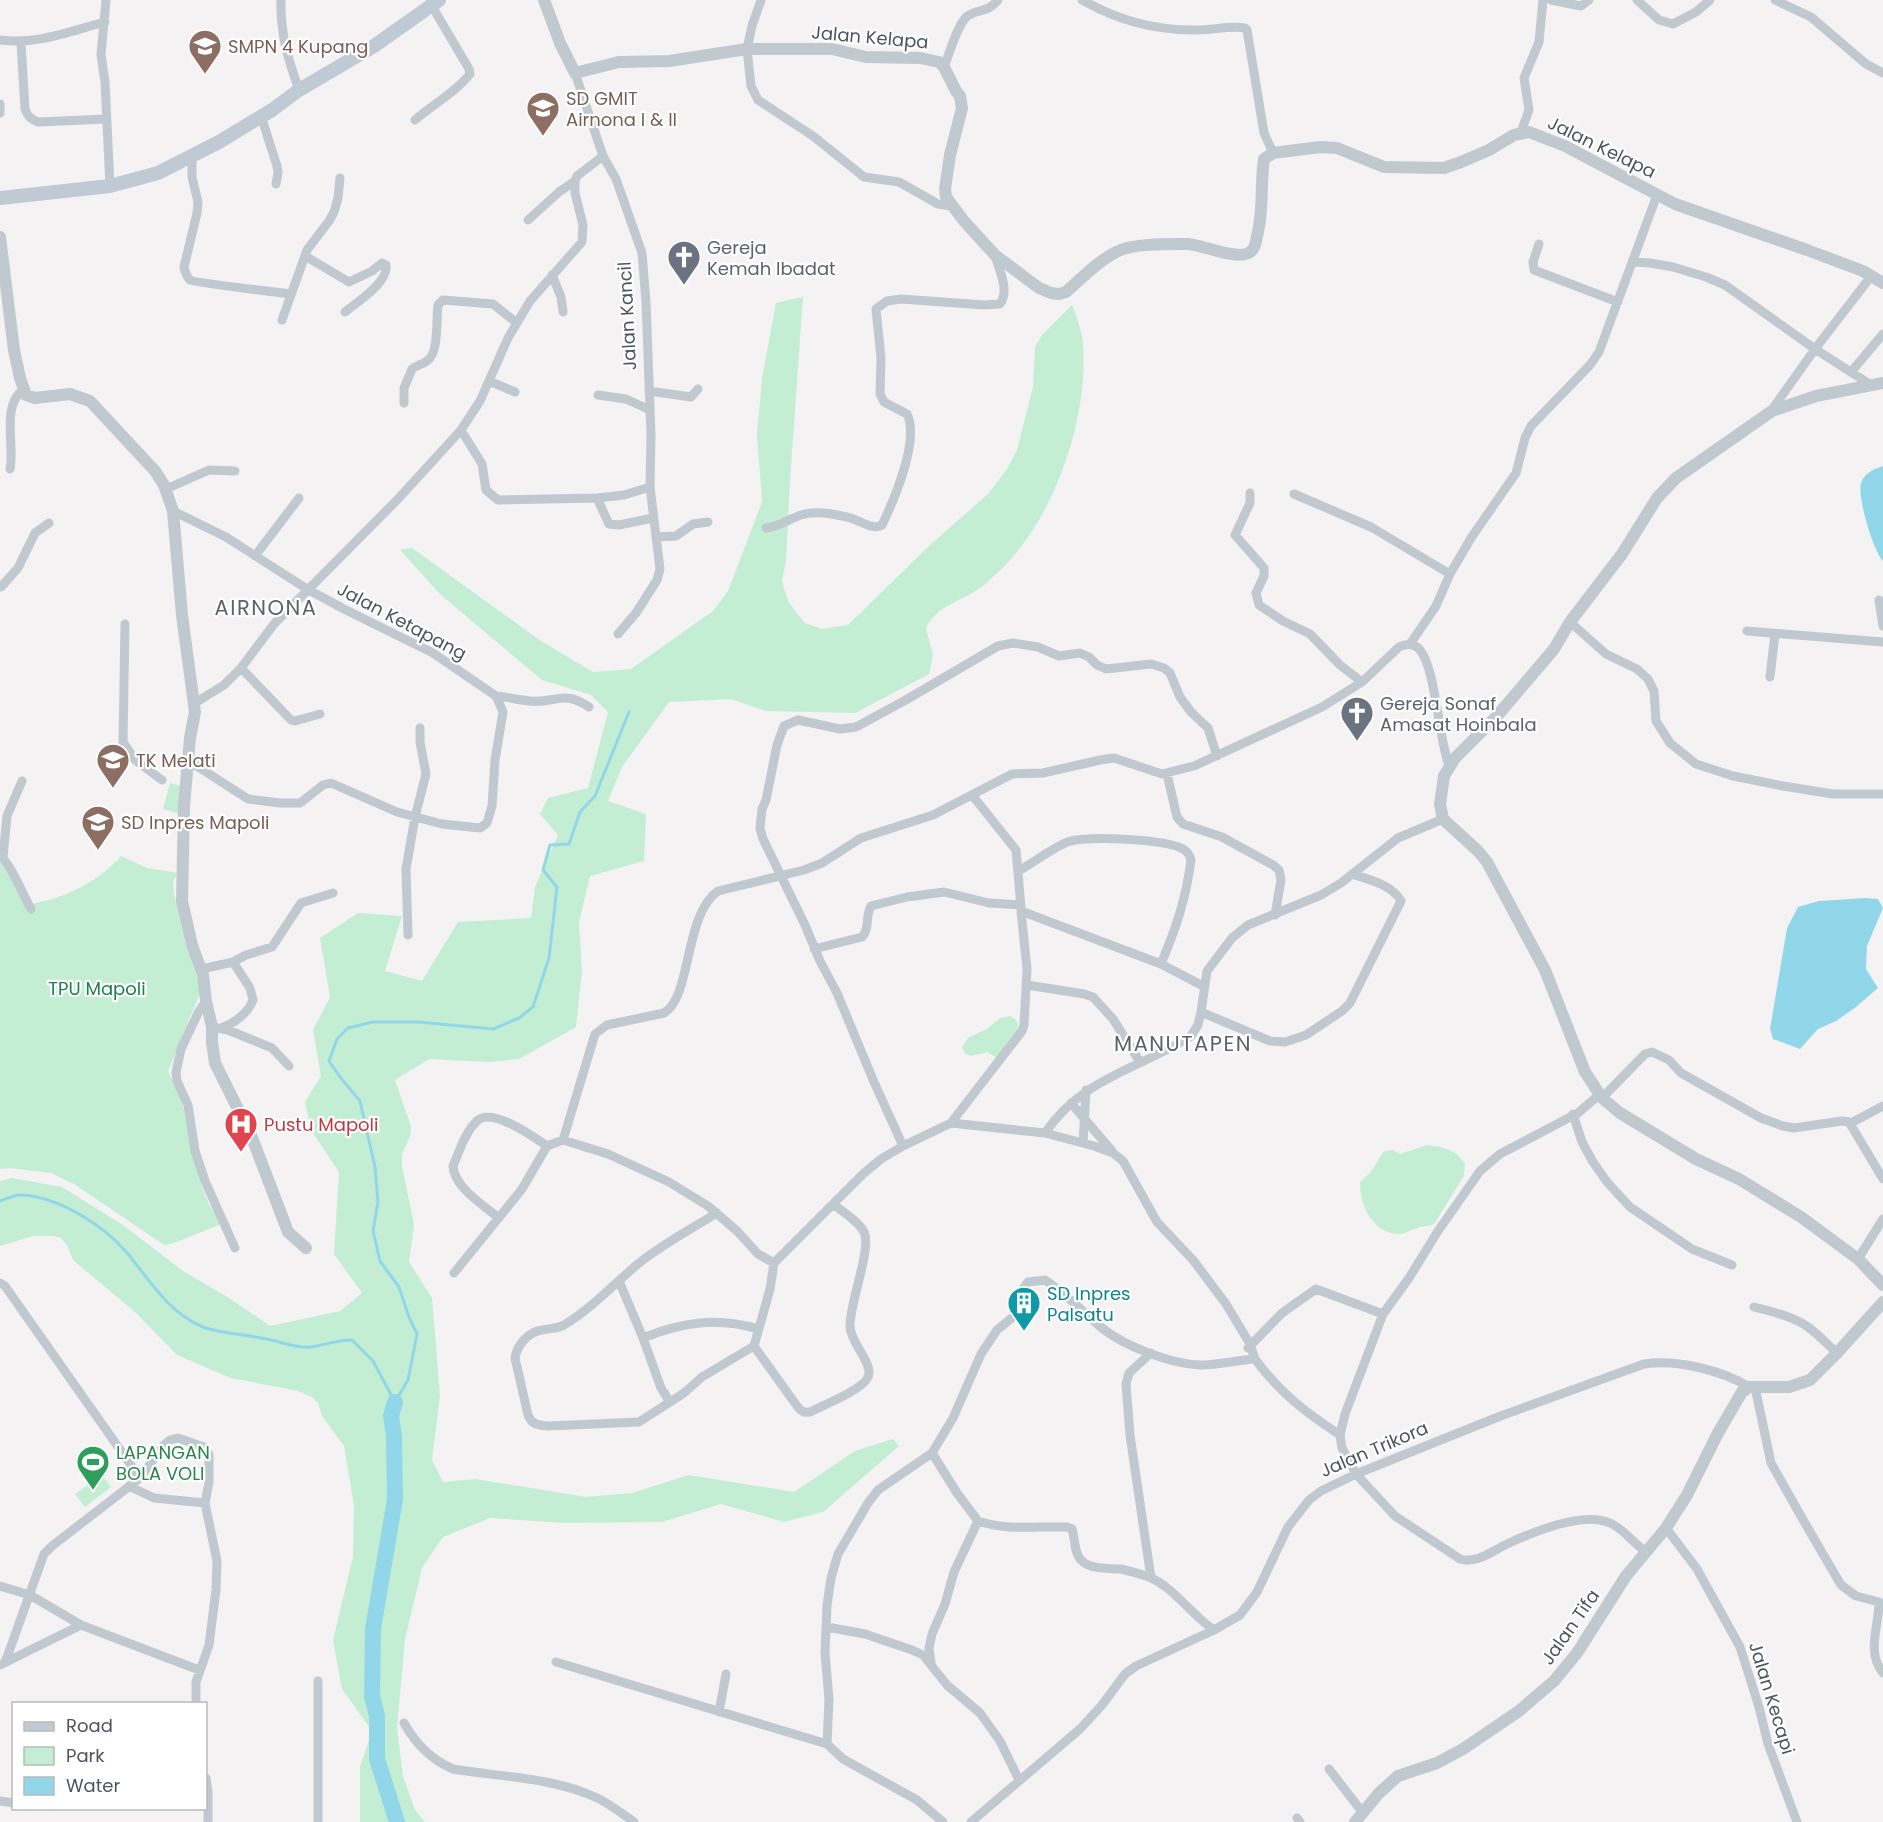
<svg xmlns="http://www.w3.org/2000/svg" width="1883" height="1822" viewBox="0 0 1883 1822" font-family="Poppins,sans-serif">
	<style>
		.green { fill: #c3eed4 }
		.water { fill: #92d7e9 }
		.lines { fill: none; stroke-linecap: round; stroke-linejoin: round }
		.stream { stroke: #92d7e9; stroke-width: 3 }
		.river { stroke: #92d7e9; stroke-width: 16 }
		.minor { stroke: #c0c9cf; stroke-width: 9 }
		.tertiary { stroke: #c0c9cf; stroke-width: 12 }
		.secondary { stroke: #c0cad4; stroke-width: 14 }
		.labels { text-anchor: middle; dominant-baseline: central; stroke-width: 4.5; stroke-linejoin: round; paint-order: stroke }
		.street-label { font-size: 18px; fill: #4a555e; stroke: #fff }
		.education-label { font-size: 18px; fill: #785e54; stroke: #fff; text-anchor: start }
		.worship-label { font-size: 18px; fill: #5b616d; stroke: #fff; text-anchor: start }
		.park-label { font-size: 18px; fill: #1c7f4d; stroke: #fff }
		.health-label { font-size: 18px; fill: #be3a42; stroke: #fff; text-anchor: start }
		.culture-label { font-size: 18px; fill: #0d838f; stroke: #fff; text-anchor: start }
		.leisure-label { font-size: 18px; fill: #27864d; stroke: #fff; text-anchor: start }
		.quarter-label { font-size: 21px; letter-spacing: 1.5px; fill: #5e6266; stroke: #fff }
	</style>
	<rect width="100%" height="100%" fill="#f4f2f2"/>
	<path class="green" d="M803,297L790,480L786,560L782,582L789,603L805,623L822,629L848,625L930,545L988,494L1007,469L1017,450L1033,387L1035,347L1042,335L1072,305C1077,318 1082,331 1083,344C1089,419 1053,523 997,573C991,578 986,584 980,588C960,602 937,605 926,628L933,655L929,674L855,713L766,711L731,699L669,702L622,767L608,801L646,814L644,861L590,876L579,922L582,971L576,1027L519,1059L489,1062L429,1059L395,1080L411,1126L410,1136L402,1154V1167L414,1224L409,1262L432,1298L440,1396L432,1460L443,1482L475,1479L586,1497L632,1493L689,1475L794,1492L855,1451L893,1439L899,1446L823,1512L784,1522L721,1504L662,1522L564,1523L490,1518L443,1537L422,1568L405,1639L397,1728L403,1776L415,1810L425,1822H360V1767L372,1731L342,1689L333,1640L353,1557L354,1506L344,1446L322,1416L318,1403L312,1397L298,1391L231,1378L177,1355L135,1312L73,1260L67,1245L61,1238L54,1236H33L0,1246V1181L12,1178L62,1187L123,1225L183,1271L229,1298L270,1326L340,1311L362,1293L334,1254L339,1172L311,1130L305,1102L321,1076L313,1030L330,997L320,938L358,913L402,916L385,971L422,981L458,922L531,918L535,887L558,835L540,814L548,798L588,788L608,712L591,695L542,680L441,595L400,550L412,548L541,641L593,672L631,669L713,611L728,591L762,502L757,435L762,378L776,303Z
		M170,783L184,787L178,813L163,809Z
		M121,856L147,868L178,873L173,881L174,893L185,943L198,980L200,993L168,1071L182,1099L192,1154L202,1187L209,1204L222,1224C208,1228 174,1245 164,1245L74,1184L51,1173L9,1168L0,1169V862L29,904C64,899 97,883 121,856Z
		M1010,1016C1017,1019 1019,1023 1017,1031L997,1058L987,1052C976,1054 966,1061 962,1047L969,1037L987,1029L1000,1018Z
		M1427,1145C1443,1147 1456,1149 1465,1164L1464,1176L1434,1224C1429,1226 1425,1226 1420,1227C1412,1229 1406,1234 1398,1234C1373,1233 1359,1204 1360,1182L1370,1173L1384,1151L1393,1150L1400,1154Z
		M102,1475L111,1487L85,1507L75,1494Z"/>
	<path class="water" d="M1883,466V561C1873,551 1857,496 1861,483C1864,473 1874,469 1883,466Z
		M1865,898L1878,899L1883,908L1867,946L1866,969L1878,988L1856,1007L1836,1021L1818,1029L1800,1049L1773,1039L1770,1029L1787,928L1798,907L1819,901Z"/>
	<g class="lines">
		<path class="stream" d="M0,1201C7,1199 15,1194 22,1195C59,1197 105,1226 128,1254C150,1281 169,1313 203,1327C223,1334 245,1334 266,1339C280,1341 297,1349 311,1347C325,1345 337,1340 352,1340L373,1361L395,1402
			M395,1402L408,1380L417,1334L409,1317L399,1287L380,1261L373,1231L378,1202L375,1167L360,1101L340,1077L329,1061L337,1039L348,1028L373,1022H418L493,1029L519,1018L533,1007L549,958L557,887L543,870L550,845L569,844L580,812L595,796L629,712"/>
		<path class="river" d="M395,1402L391,1416L394,1436L395,1499L373,1629L372,1696L377,1716V1759L397,1822"/>
		<path class="minor" d="M106,0L101,55L105,82L110,186
			M281,0C280,33 288,59 299,90
			M761,0L752,26L747,49L751,86L758,100L813,136L864,177L899,182L938,204L951,206
			M1082,0C1118,20 1152,30 1194,30C1210,31 1229,25 1245,28L1247,30L1264,133L1273,153
			M1551,0L1581,6L1589,0
			M1637,0L1659,20L1673,24L1696,12L1710,0
			M1775,0L1811,17L1866,64L1883,73
			M0,40C37,45 70,31 105,22
			M21,43L25,109C28,117 31,119 38,122L107,119
			M944,67C949,55 958,21 969,15C981,8 987,13 998,0
			M575,73L603,156L616,179L642,253L646,302L651,435L650,487L660,569L657,580L636,613L618,634
			M0,104V113
			M261,116L277,166L278,173L276,184
			M415,120C433,104 455,93 470,74L469,69L432,6
			M1521,132L1529,110L1524,78L1539,42L1543,0
			M192,154V177L198,202L197,213L184,267C185,272 186,276 190,280C195,283 277,292 291,294
			M528,220L559,192L575,181
			M1539,244L1533,262L1534,270L1618,302
			M305,256L349,282L372,271L382,263L386,265C389,282 357,302 345,312
			M1634,262L1650,263L1673,267L1706,277L1725,285L1815,349L1871,385
			M552,275L561,297L563,312
			M282,320L307,250L329,221L334,212L338,198L340,178
			M1851,372L1883,334
			M489,381L515,392
			M649,391L691,397L698,389
			M598,395L626,399L650,410
			M404,403V388L412,369C417,365 424,364 428,360C439,352 436,318 438,305L443,300L493,304L517,323
			M1771,411L1815,349L1872,275
			M461,430L482,464L486,490L498,500L597,498L624,495L650,487
			M10,469C15,446 1,406 23,390
			M166,489L209,470L235,471
			M1250,493V503L1235,535L1264,568V576L1256,593L1259,605L1283,621L1310,634L1340,665L1362,682
			M1294,494L1371,527L1450,574
			M597,498L609,524L619,525L653,518
			M173,511L226,537L307,589L344,609L433,653L496,696L503,712L495,760L492,806L487,823L480,828L442,824L397,812L331,783L323,785L300,803H280L248,799L189,761
			M766,528C779,527 789,519 801,515C815,510 833,514 847,517C859,519 871,531 882,525C894,500 920,440 907,414L884,402L880,394L881,358L876,309L887,301L901,299L984,305L1000,304C1010,290 999,270 995,255
			M656,537L676,536L693,524L708,522
			M255,556L299,498
			M1,587L18,568L35,533L49,523
			M1879,600L1883,626
			M1570,622L1606,654L1637,669L1648,679L1654,691L1656,721L1670,743L1696,764L1733,776L1783,786L1833,794H1883
			M125,624L123,742L135,760L162,780
			M1747,631L1883,642
			M1410,644L1436,606L1450,574L1471,538L1516,473L1525,438L1531,426L1590,365L1599,352L1657,195
			M241,668L291,720L295,721L320,714
			M1770,677L1775,634
			M496,696C507,697 519,700 530,701C555,704 563,689 589,707
			M195,703L224,685L241,668L274,624L398,499L461,430L480,401L508,338L530,301L582,242L583,225L575,193V181L577,176L603,156
			M1167,774L1177,817L1183,824L1222,837L1273,865L1279,870L1281,880L1275,915
			M972,795L1016,850L1021,908
			M0,856C10,862 24,897 31,909
			M3,857L7,816L22,781
			M1018,871C1032,864 1059,843 1071,841C1092,836 1165,839 1183,849C1188,852 1190,855 1191,860C1186,899 1176,928 1161,964
			M408,935L406,869L415,817L426,774L420,742V728
			M814,949L862,937C870,929 865,916 871,906L907,897L944,892L989,903L1021,905
			M202,969L233,962L246,955L272,947L301,903L333,893
			M1027,985L1084,994L1093,997L1113,1019L1140,1062
			M206,1001L199,1011L181,1049L176,1072L177,1081L188,1105L195,1151L205,1181L235,1248
			M1201,1012L1207,971L1232,938L1248,925L1321,895L1341,883L1398,838L1443,819
			M212,1027L228,1030L272,1048L289,1066
			M221,1028C235,1023 248,1013 253,1000L250,988L233,962
			M1600,1094L1578,1113L1500,1154L1480,1171L1438,1231L1409,1278L1383,1314L1345,1414L1340,1435L1342,1448L1356,1474L1395,1516L1460,1559C1477,1564 1492,1551 1507,1544C1533,1532 1583,1511 1610,1523C1624,1529 1632,1542 1645,1551
			M1602,1098L1645,1054L1652,1052L1669,1060L1681,1073L1761,1118L1783,1126L1794,1128L1842,1121L1849,1122L1883,1179
			M1071,1103L1112,1151
			M1573,1114L1582,1142L1593,1162L1607,1182L1630,1207L1692,1249L1732,1265
			M951,1123L1022,1031L1024,1025L1027,969L1021,911L1161,964L1203,986
			M1851,1123L1883,1106
			M1045,1133C1082,1078 1139,1069 1191,1036L1198,1025L1201,1012L1270,1041L1285,1042L1306,1035L1342,1011L1350,1003L1401,901C1393,885 1368,879 1352,874
			M563,1140L595,1034L607,1025L664,1013C692,997 684,914 718,891L804,870L822,863L861,838L933,815L1012,774L1043,773L1100,760L1114,758L1162,774L1194,766L1322,707L1362,682L1399,647C1405,644 1411,643 1417,647C1436,662 1438,739 1449,765
			M1083,1143L1086,1090
			M903,1146L874,1082L837,993L820,961L805,925L763,839L760,828L762,809L766,800L777,745L784,726L798,720L840,729L856,727L904,701L998,646L1013,643L1038,647L1059,656L1080,653L1089,657L1097,665L1106,669L1151,664L1164,668L1170,673L1180,697L1191,712L1208,728L1217,756
			M717,1213C691,1229 663,1244 639,1263C614,1284 592,1308 564,1325C557,1329 550,1328 542,1330C528,1332 517,1345 515,1358L528,1415C532,1425 538,1425 548,1426L639,1422L684,1393L702,1377L754,1346
			M499,1218C483,1205 454,1187 453,1166C459,1152 466,1130 478,1120C493,1108 534,1137 547,1146
			M1858,1259L1883,1219
			M454,1273L522,1189L547,1146L563,1140L608,1154L669,1182L708,1206L737,1231L758,1254L774,1263L833,1204
			M619,1281L643,1338L661,1388L670,1402
			M0,1283L5,1286L140,1478
			M1754,1307C1773,1312 1792,1316 1808,1327C1819,1335 1828,1345 1837,1353
			M643,1338C682,1322 717,1317 758,1329
			M754,1346L797,1406C801,1411 803,1413 810,1412C823,1405 863,1390 868,1377C874,1364 851,1344 850,1327C849,1304 872,1249 864,1232C858,1221 843,1212 833,1204L863,1174L881,1159L903,1146L951,1123L1045,1133L1094,1146L1113,1153L1123,1161L1157,1222L1193,1260L1226,1304L1250,1344L1255,1359
			M754,1346L770,1289L774,1263
			M1248,1348L1282,1313L1316,1289L1383,1314
			M1755,1387L1771,1463L1802,1518L1841,1585L1856,1596L1879,1602C1879,1626 1866,1652 1883,1673
			M129,1486L154,1498L205,1503
			M978,1521C1008,1531 1037,1526 1067,1527L1072,1529C1075,1538 1074,1553 1081,1560C1090,1570 1109,1568 1121,1569C1130,1571 1140,1574 1149,1577C1175,1588 1191,1615 1214,1630
			M1666,1528L1697,1569L1740,1647L1759,1707L1768,1744L1797,1822
			M1151,1578L1130,1435L1126,1384L1129,1373L1151,1353
			M0,1586L30,1595L81,1625L199,1670
			M827,1627L865,1634L912,1650L923,1655L947,1685L980,1713L1000,1741L1019,1780
			M6,1660L44,1554L52,1546L140,1478L163,1446L170,1440L178,1438L204,1447L209,1455V1482L205,1503L217,1561L216,1590L209,1645L196,1682V1704
			M556,1662L827,1744
			M931,1663L929,1648L932,1634L945,1604L954,1572L978,1521L957,1493L932,1453
			M0,1665L81,1625
			M719,1712L726,1674
			M404,1723C415,1743 432,1760 453,1769C500,1777 551,1777 595,1797C609,1803 621,1813 634,1822
			M1329,1769L1363,1813
			M206,1778L208,1792V1822
			M0,1801L14,1803
			M1297,1818L1300,1822
			M318,1822V1681
			M943,1822L917,1800L843,1759L827,1744L829,1699L825,1653L827,1605L831,1578L838,1554L868,1503L878,1490L932,1453L953,1418L981,1354L997,1330L1013,1317L1019,1307L1020,1293L1028,1282L1045,1280C1066,1294 1083,1312 1102,1328C1124,1346 1171,1364 1200,1365C1219,1365 1237,1360 1255,1359C1280,1393 1305,1412 1340,1435
			M971,1822L1080,1729L1102,1705L1125,1674L1136,1666L1214,1630L1240,1615L1257,1592L1288,1527L1309,1500L1321,1491L1356,1474L1498,1417L1644,1364C1675,1359 1722,1370 1749,1387"/>
		<path class="tertiary" d="M544,0L560,43L575,73L619,62L669,61L747,49H832L866,57L920,58L939,62L944,67L956,91L960,96L962,108L950,155L945,189L946,197L964,221L995,255L1039,288L1051,293L1059,294L1066,292C1082,278 1097,262 1116,252C1133,243 1169,244 1188,244C1205,245 1244,264 1253,249C1256,245 1256,241 1257,236C1264,210 1260,185 1264,159L1273,153L1320,147L1337,148L1384,167L1444,168L1461,162L1489,150L1514,135L1529,132L1565,146L1675,204L1807,250L1863,271L1883,283
			M0,237L14,350L20,378L26,395L35,398L70,394L90,401L155,471L164,485L173,511L182,615L195,712L190,738L184,806L182,901L192,945L203,975L206,1001L212,1027V1042L215,1063L251,1135L288,1232L306,1248
			M1883,383L1816,396L1772,411L1676,478L1657,498L1622,554L1570,622L1554,649L1497,716L1455,758L1444,776L1440,804L1443,819L1478,851L1487,862L1545,970L1585,1072L1602,1098L1620,1113L1696,1159L1739,1179L1801,1217L1858,1259L1883,1285
			M1355,1822L1379,1793L1398,1776L1437,1763L1463,1749L1519,1711L1554,1681L1577,1653L1626,1576L1666,1528L1687,1495L1718,1433L1742,1392L1749,1387H1789L1810,1380L1837,1353L1883,1302"/>
		<path class="secondary" d="M0,198L110,186L158,173L219,142L272,110L299,90L374,46L439,0"/>
	</g>
	<defs>
		<g id="school-pin" transform="scale(1.725)"><path d="M0 17L-7.5 6A9.5 9.5 0 1 1 7.5 6Z" fill="#8d6e63" stroke="#fff"/><path d="M0-5L7-2L0 1L-7-2ZM-4 1L0 2.5L4 1V4Q0 6-4 4Z" fill="#fff"/></g>
		<g id="church-pin" transform="scale(1.725)"><path d="M0 17L-7.5 6A9.5 9.5 0 1 1 7.5 6Z" fill="#6b7280" stroke="#fff"/><path d="M-1.2-6h2.4v3.5h3.3v2.4h-3.3V6h-2.4V-.1h-3.3v-2.4h3.3Z" fill="#fff"/></g>
		<g id="hospital-pin" transform="scale(1.725)"><path d="M0 17L-7.5 6A9.5 9.5 0 1 1 7.5 6Z" fill="#e0444e" stroke="#fff"/><path d="M-5-5h3v3.5h4V-5h3V5h-3V1.5h-4V5h-3Z" fill="#fff"/></g>
		<g id="building-pin" transform="scale(1.725)"><path d="M0 17L-7.5 6A9.5 9.5 0 1 1 7.5 6Z" fill="#0f9aa8" stroke="#fff"/><path d="M-4-6H4V6H1V3H-1V6H-4ZM-2.5-4.3h1.7v1.8h-1.7ZM.8-4.3h1.7v1.8H.8ZM-2.5-1h1.7V.8h-1.7ZM.8-1h1.7V.8H.8Z" fill="#fff"/></g>
		<g id="stadium-pin" transform="scale(1.725)"><path d="M0 17L-7.5 6A9.5 9.5 0 1 1 7.5 6Z" fill="#2e9e5b" stroke="#fff"/><path d="M0-5a6.5 5 0 1 0 0 10a6.5 5 0 1 0 0-10ZM-3.5-1.8h7v3.6h-7Z" fill="#fff"/></g>
	</defs>
	<g fill-rule="evenodd">
		<use href="#school-pin" x="205" y="46"/>
		<use href="#school-pin" x="543" y="108"/>
		<use href="#church-pin" x="684" y="257"/>
		<use href="#church-pin" x="1357" y="713"/>
		<use href="#school-pin" x="113" y="760"/>
		<use href="#school-pin" x="98" y="822"/>
		<use href="#hospital-pin" x="241" y="1124"/>
		<use href="#building-pin" x="1024" y="1303"/>
		<use href="#stadium-pin" x="93" y="1462"/>
	</g>
	<g class="labels">
		<g class="street-label">
			<text transform="translate(870 37) rotate(5)">Jalan Kelapa</text>
			<text transform="translate(1602 147) rotate(26)">Jalan Kelapa</text>
			<text transform="translate(627 316) rotate(-93)">Jalan Kancil</text>
			<text transform="translate(402 621) rotate(28)">Jalan Ketapang</text>
			<text transform="translate(1374 1449) rotate(-23)">Jalan Trikora</text>
			<text transform="translate(1570 1627) rotate(-55)">Jalan Tifa</text>
			<text transform="translate(1772 1698) rotate(73)">Jalan Kecapi</text>
		</g>
		<g class="education-label">
			<text x="228" y="46">SMPN 4 Kupang</text>
			<text x="566" y="98">SD GMIT<tspan x="566" dy="21">Airnona I &amp; II</tspan></text>
			<text x="136" y="760">TK Melati</text>
			<text x="121" y="822">SD Inpres Mapoli</text>
		</g>
		<g class="worship-label">
			<text x="707" y="247">Gereja<tspan x="707" dy="21">Kemah Ibadat</tspan></text>
			<text x="1380" y="703">Gereja Sonaf<tspan x="1380" dy="21">Amasat Hoinbala</tspan></text>
		</g>
		<g class="park-label">
			<text x="97" y="988">TPU Mapoli</text>
		</g>
		<g class="health-label">
			<text x="264" y="1124">Pustu Mapoli</text>
		</g>
		<g class="culture-label">
			<text x="1047" y="1293">SD Inpres<tspan x="1047" dy="21">Palsatu</tspan></text>
		</g>
		<g class="leisure-label">
			<text x="116" y="1452">LAPANGAN<tspan x="116" dy="21">BOLA VOLI</tspan></text>
		</g>
		<g class="quarter-label">
			<text x="266" y="607">AIRNONA</text>
			<text x="1183" y="1043">MANUTAPEN</text>
		</g>
	</g>
	<rect x="12" y="1702" width="195" height="108" fill="#ffffff" stroke="#b7bbbf" stroke-width="1.5"/>
	<rect x="24" y="1722" width="30" height="9" fill="#c0cad4" stroke="#b7bbbf" stroke-width="1.5"/>
	<text x="66" y="1732" font-size="18" fill="#4a555e">Road</text>
	<rect x="24" y="1747" width="30" height="18" fill="#c3eed4" stroke="#b7bbbf" stroke-width="1.5"/>
	<text x="66" y="1762" font-size="18" fill="#4a555e">Park</text>
	<rect x="24" y="1777" width="30" height="18" fill="#92d7e9" stroke="#b7bbbf" stroke-width="1.5"/>
	<text x="66" y="1792" font-size="18" fill="#4a555e">Water</text>
</svg>
